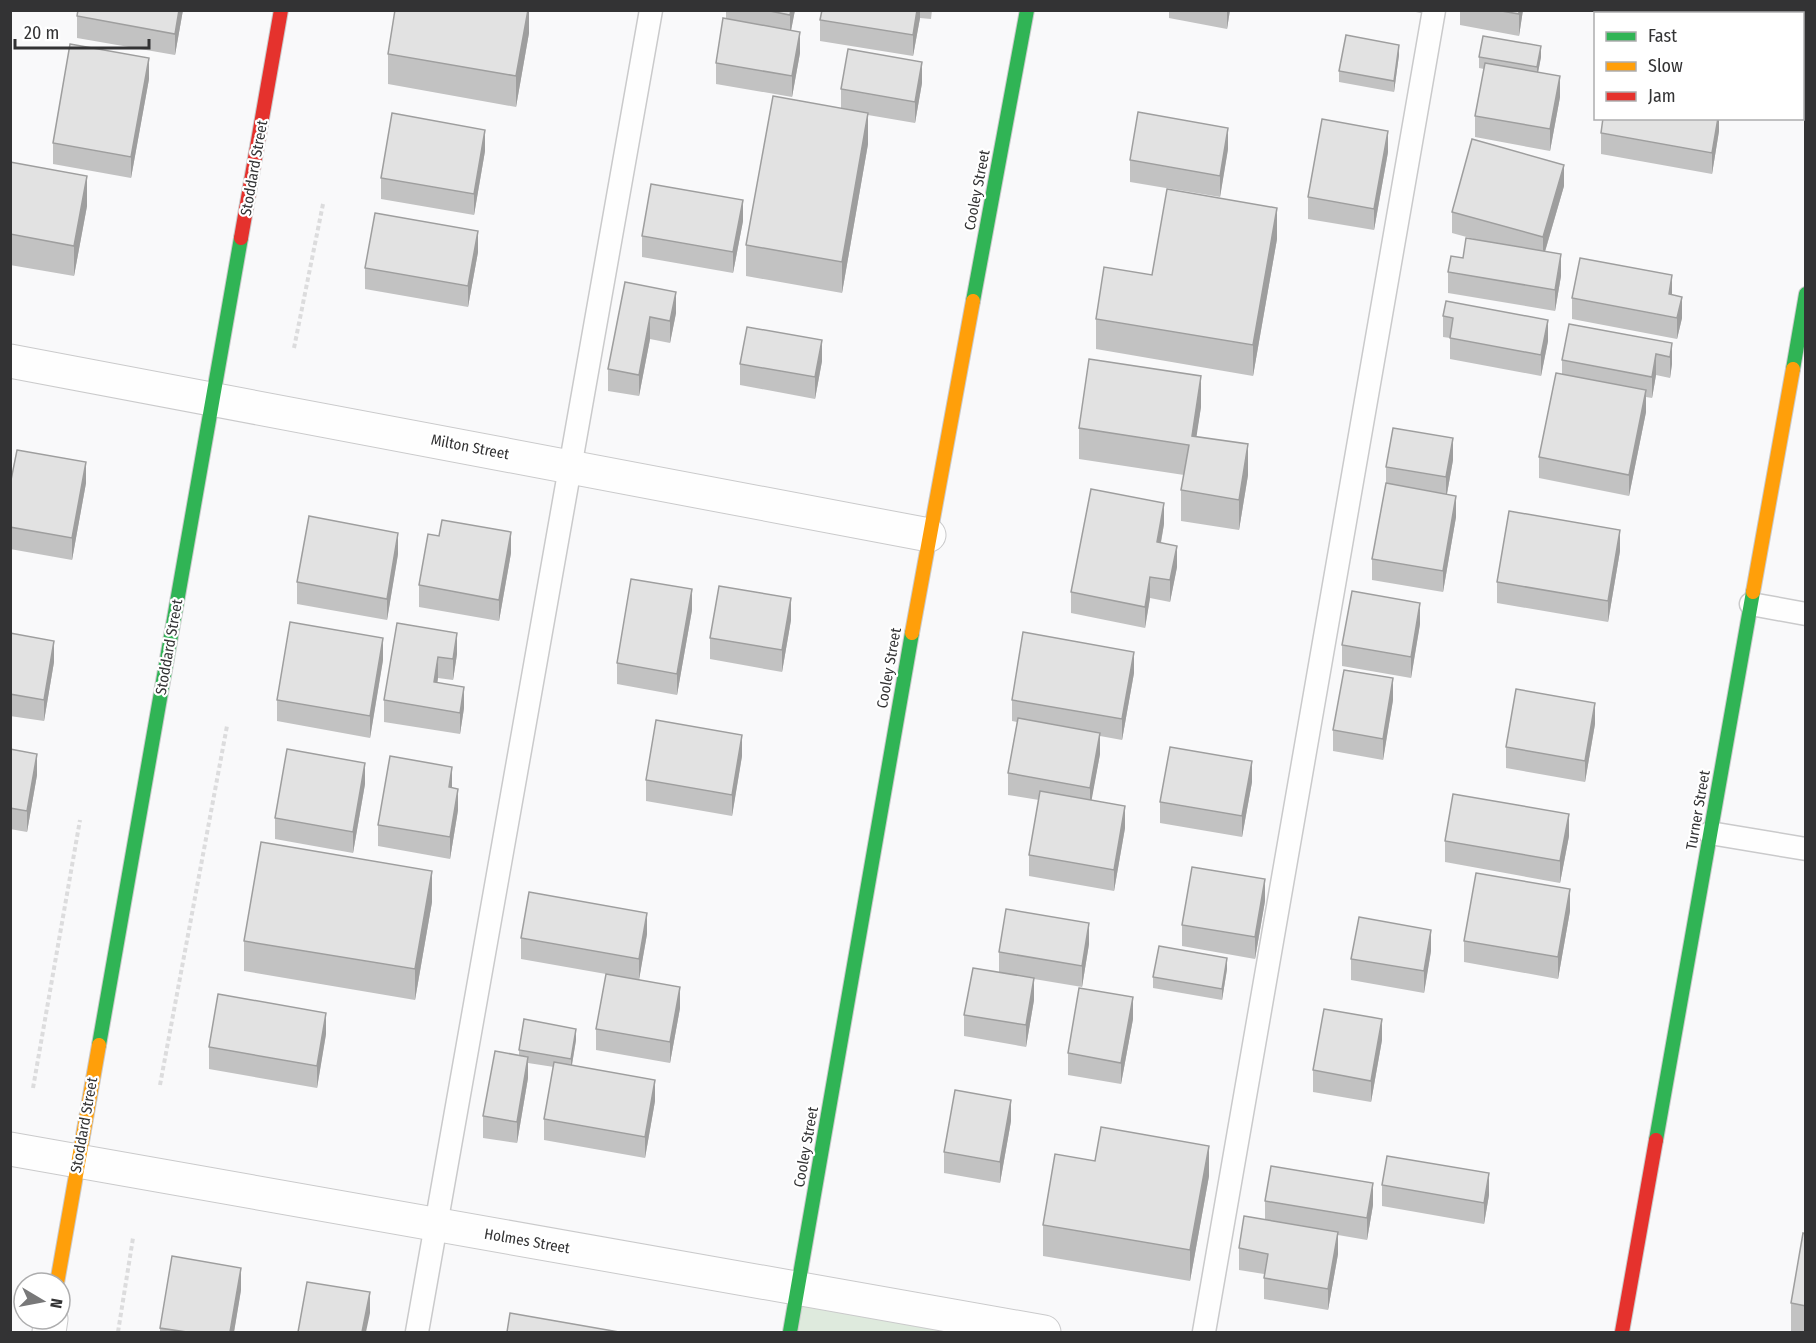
<svg xmlns="http://www.w3.org/2000/svg" width="1816" height="1343" viewBox="0 0 1816 1343" font-family="'Fira Sans Condensed',sans-serif">
	<style>
		.green { fill: #deeadd }
		.lines { fill: none; stroke-linecap: round; stroke-linejoin: round }
		.lane-casing { stroke: #cacacb; stroke-width: 25 }
		.street-casing { stroke: #cacacb; stroke-width: 35 }
		.fast-casing { stroke: #cacacb; stroke-width: 16 }
		.slow-casing { stroke: #cacacb; stroke-width: 16 }
		.jam-casing { stroke: #cacacb; stroke-width: 16 }
		.path { stroke: #dcdcdd; stroke-width: 4; stroke-dasharray: 4.5 3; stroke-linecap: butt }
		.lane { stroke: #fefefe; stroke-width: 22 }
		.street { stroke: #fefefe; stroke-width: 33 }
		.fast { stroke: #30b455; stroke-width: 14 }
		.slow { stroke: #ff9f0a; stroke-width: 14 }
		.jam { stroke: #e5322d; stroke-width: 14 }
		.wall { fill: #c2c2c2 }
		.shaded-wall { fill: #9e9e9e }
		.building { fill: #e2e2e2; stroke: #9e9e9e; stroke-width: 1.5 }
		.labels { text-anchor: middle; dominant-baseline: central; stroke-width: 4.5; stroke-linejoin: round; paint-order: stroke }
		.street-label { font-size: 15px; fill: #333334; stroke: #fff }
	</style>
	<rect width="100%" height="100%" fill="#f9f9fa"/>
	<path class="green" d="M798,1289L1044,1332H790Z"/>
	<g class="lines">
		<g class="lane-casing">
			<path id="lane" d="M1751,604L1806,614
				M1710,833L1806,849
				M417,1332L651,10
				M1204,1332L1434,10"/>
		</g>
		<g class="street-casing">
			<path id="street" d="M10,361L929,535
				M10,1149L1044,1332
				M49,1332L51,1319"/>
		</g>
		<g class="fast-casing">
			<path id="fast" d="M973,301L1027,10
				M1793,369L1806,294
				M99,1045L241,238
				M1656,1140L1753,592
				M790,1332L912,633"/>
		</g>
		<g class="slow-casing">
			<path id="slow" d="M1753,592L1793,369
				M912,633L973,301
				M57,1283L99,1045"/>
		</g>
		<g class="jam-casing">
			<path id="jam" d="M241,238L281,10
				M1622,1332L1656,1140"/>
		</g>
		<path class="path" d="M294,348L323,204
			M160,1085L227,726
			M33,1088L80,820
			M118,1332L133,1238"/>
		<use href="#lane" class="lane"/>
		<use href="#street" class="street"/>
		<use href="#fast" class="fast"/>
		<use href="#slow" class="slow"/>
		<use href="#jam" class="jam"/>
	</g>
	<path class="wall" d="M183,10L175,55L77,38V16Z
		M529,10V33L516,107L388,84V54Z
		M726,10H795L791,30L800,53L792,97L716,84V63L726,19Z
		M822,10H932L931,19L920,18L913,56L820,41V20Z
		M1169,10H1230L1227,29L1169,18Z
		M1405,10H1422L1421,13Z
		M1460,10H1523L1519,36L1460,25Z
		M1600,10H1736L1735,14H1600Z
		M1399,55L1394,92L1339,82V71Z
		M1479,57H1541L1538,72L1560,97L1550,151L1475,137V116L1484,69L1479,68Z
		M149,79L131,178L53,164V143Z
		M922,83L915,123L868,115V144L842,293L746,276V245L841,108V89Z
		M1719,118V131L1712,174L1601,154V133Z
		M1228,149L1220,197L1130,182V160Z
		M485,151L474,215L381,199V178Z
		M1388,152L1374,230L1308,219V197Z
		M10,162L87,206L74,276L10,265Z
		M1564,186L1545,252L1561,276L1555,311L1448,293V272L1481,241L1452,233V212Z
		M743,221L733,273L642,257V236Z
		M1277,239L1253,376L1096,349V319L1152,275Z
		M478,252L468,307L365,289V268Z
		M625,282L676,313L670,343L650,339L639,396L608,391V369Z
		M1672,295L1682,318L1677,339L1572,319V298Z
		M1446,301L1548,341L1541,376L1450,359V338L1443,337V316Z
		M1672,343V364L1670,378L1656,375L1652,398L1646,397V412L1629,496L1539,478V457L1562,374V360Z
		M822,361L815,399L740,385V364Z
		M1201,407L1196,436L1248,475L1239,530L1181,521V490L1184,475L1079,459V428Z
		M1453,460L1447,494L1456,517L1443,592L1372,580V559L1386,483V467Z
		M86,483L72,560L10,549V485Z
		M1164,524L1161,543L1177,567L1170,602L1150,598L1145,628L1071,613V592Z
		M1620,551L1608,622L1497,603V582Z
		M511,553L499,621L419,607V585Z
		M398,554L387,620L297,604V582Z
		M692,610L677,695L617,684V663Z
		M791,620L782,672L710,659V638Z
		M397,623L457,654L453,680L438,678L437,683L464,708L460,734L384,722V700Z
		M1420,624L1411,678L1342,666V645Z
		M10,633L54,662L44,721L10,716Z
		M383,660L370,738L277,721V700Z
		M1134,673L1122,740L1100,736V754L1091,800L1125,828L1114,891L1029,876V855L1039,800L1008,795V773L1017,722L1012,721V700Z
		M1393,700L1383,760L1333,751V730Z
		M1595,724L1585,782L1506,768V747Z
		M10,749L37,775L27,832L10,829Z
		M742,756L732,816L646,801V780Z
		M1252,782L1242,837L1160,823V802Z
		M365,784L353,853L275,839V818Z
		M452,788L458,810L450,859L378,846V825Z
		M1569,836L1560,883L1445,862V841Z
		M1265,901L1255,959L1182,946V925Z
		M432,902L415,1000L244,971V941Z
		M1570,911L1558,979L1464,962V941Z
		M647,934L639,979L680,1008L670,1063L596,1050V1029L606,974L521,959V938Z
		M1089,944L1082,987L1034,979V1000L1026,1047L964,1036V1015L999,972V952Z
		M1431,951L1424,993L1351,980V959Z
		M1227,969L1222,1000L1153,988V977Z
		M1133,1019L1121,1084L1068,1075V1053Z
		M326,1034L317,1088L209,1069V1047Z
		M576,1040L572,1065L655,1101L645,1158L544,1140V1119L554,1067L528,1063V1078L517,1143L483,1138V1116L519,1055V1050Z
		M1382,1040L1371,1102L1313,1092V1070Z
		M1011,1121L1000,1183L944,1173V1152Z
		M1095,1161L1209,1176L1190,1281L1043,1256V1225Z
		M1382,1185L1489,1195L1484,1224L1382,1206Z
		M1265,1201L1373,1205L1367,1240L1338,1235V1254L1328,1310L1264,1299V1274L1239,1270V1248L1265,1220Z
		M1806,1234V1332H1791V1303Z
		M241,1290L234,1332H160V1328Z"/>
	<path class="shaded-wall" d="M179,10H183L175,55V34Z
		M528,10H529V33L516,107V76Z
		M791,10H795L790,36V15Z
		M917,10H920V18L913,56V35Z
		M1227,10H1230L1227,29Z
		M1519,10H1523L1519,36Z
		M800,32V53L792,97V76Z
		M1399,45V55L1394,92V81Z
		M1541,46V57L1537,78V67Z
		M149,58V79L131,178V157Z
		M922,62V83L915,123V102Z
		M1560,76V97L1550,151V129Z
		M868,113V144L842,293V262Z
		M1718,118H1719V131L1712,174V153Z
		M1228,128V149L1220,197V176Z
		M485,130V151L474,215V194Z
		M1388,131V152L1374,230V209Z
		M1564,165V186L1543,258V237Z
		M87,176V206L74,276V246Z
		M743,200V221L733,273V252Z
		M1277,208V239L1253,376V345Z
		M478,231V252L468,307V286Z
		M1561,254V276L1555,311V290Z
		M1672,275V297L1669,294Z
		M676,292V313L670,343V321Z
		M1682,297V318L1677,339V318Z
		M650,317V339L639,396V375Z
		M1548,320V341L1541,376V355Z
		M822,340V361L815,399V377Z
		M1672,343V364L1670,378V357Z
		M1656,354V375L1652,398V377Z
		M1201,376V407L1192,466V436Z
		M1646,390V412L1629,496V475Z
		M1453,438V460L1446,499V477Z
		M1248,444V475L1239,530V500Z
		M86,462V483L72,560V538Z
		M1456,496V517L1443,592V571Z
		M1164,503V524L1157,563V542Z
		M1620,530V551L1608,622V601Z
		M511,532V553L499,621V600Z
		M398,533V554L387,620V599Z
		M1177,546V567L1170,602V580Z
		M1150,577V598L1145,628V607Z
		M692,589V610L677,695V674Z
		M791,598V620L782,672V650Z
		M1420,603V624L1411,678V657Z
		M457,633V654L453,680V659Z
		M383,638V660L370,738V716Z
		M54,641V662L44,721V700Z
		M1134,652V673L1122,740V719Z
		M438,657V678L434,704V682Z
		M1393,678V700L1383,760V739Z
		M464,687V708L460,734V713Z
		M1595,703V724L1585,782V761Z
		M1100,733V754L1090,809V788Z
		M742,735V756L732,816V795Z
		M37,754V775L27,832V811Z
		M1252,761V782L1242,837V816Z
		M365,763V784L353,853V832Z
		M452,767V788L449,787Z
		M458,789V810L450,859V837Z
		M1125,806V828L1114,891V870Z
		M1569,814V836L1560,883V861Z
		M432,871V902L415,1000V969Z
		M1265,879V901L1255,959V937Z
		M1570,889V911L1558,979V957Z
		M647,913V934L639,980V959Z
		M1089,923V944L1082,987V966Z
		M1431,930V951L1424,993V971Z
		M1227,958V969L1222,1000V989Z
		M1034,978V1000L1026,1047V1025Z
		M680,987V1008L670,1063V1042Z
		M1133,997V1019L1121,1084V1063Z
		M326,1013V1034L317,1088V1066Z
		M1382,1019V1040L1371,1102V1081Z
		M576,1029V1040L571,1070V1059Z
		M528,1057V1078L517,1143V1122Z
		M655,1080V1101L645,1158V1137Z
		M1011,1100V1121L1000,1183V1162Z
		M1209,1146V1176L1190,1281V1250Z
		M1489,1173V1195L1484,1224V1203Z
		M1373,1183V1205L1367,1240V1218Z
		M1338,1232V1254L1328,1310V1289Z
		M241,1268V1290L234,1332H230Z
		M370,1292V1313L366,1332H362Z"/>
	<path class="building" d="M78,10H179L175,34L77,16Z
		M395,10H528L516,76L388,54Z
		M765,10H791L790,15Z
		M822,10H917L913,35L820,20Z
		M1496,10H1519V14Z
		M1604,10H1732V14H1621Z
		M723,18L800,32L792,76L716,63Z
		M1346,35L1399,45L1394,81L1339,71Z
		M1483,36L1541,46L1537,67L1479,57Z
		M70,44L149,58L131,157L53,143Z
		M848,49L922,62L915,102L841,89Z
		M1485,63L1560,76L1550,129L1475,116Z
		M773,96L868,113L842,262L746,245Z
		M1138,112L1228,128L1220,176L1130,160Z
		M392,113L485,130L474,194L381,178Z
		M1603,118H1718L1712,153L1601,133Z
		M1322,119L1388,131L1374,209L1308,197Z
		M1472,139L1564,165L1543,237L1452,212Z
		M10,162L87,176L74,246L10,234Z
		M651,184L743,200L733,252L642,236Z
		M1167,189L1277,208L1253,345L1096,319L1104,267L1152,275Z
		M375,213L478,231L468,286L365,268Z
		M1466,238L1561,254L1555,290L1448,272L1451,256L1463,258Z
		M1580,258L1672,275L1669,294L1682,297L1677,318L1572,298Z
		M625,282L676,292L670,321L650,317L639,375L608,369Z
		M1446,301L1548,320L1541,355L1450,338L1453,318L1443,316Z
		M1569,324L1672,343L1670,357L1656,354L1652,377L1562,360Z
		M747,327L822,340L815,377L740,364Z
		M1089,359L1201,376L1192,436L1248,444L1239,500L1181,490L1189,445L1079,428Z
		M1556,373L1646,390L1629,475L1539,457Z
		M1393,428L1453,438L1446,477L1386,467Z
		M17,450L86,462L72,538L10,527V485Z
		M1386,483L1456,496L1443,571L1372,559Z
		M1091,489L1164,503L1157,542L1177,546L1170,580L1150,577L1145,607L1071,592Z
		M1509,511L1620,530L1608,601L1497,582Z
		M309,516L398,533L387,599L297,582Z
		M442,520L511,532L499,600L419,585L428,534L439,536Z
		M631,579L692,589L677,674L617,663Z
		M719,586L791,598L782,650L710,638Z
		M1352,591L1420,603L1411,657L1342,645Z
		M290,622L383,638L370,716L277,700Z
		M397,623L457,633L453,659L438,657L434,682L464,687L460,713L384,700Z
		M1023,632L1134,652L1122,719L1012,700Z
		M10,633L54,641L44,700L10,694Z
		M1344,670L1393,678L1383,739L1333,730Z
		M1516,689L1595,703L1585,761L1506,747Z
		M1018,718L1100,733L1090,788L1008,773Z
		M656,720L742,735L732,795L646,780Z
		M1170,747L1252,761L1242,816L1160,802Z
		M10,749L37,754L27,811L10,808Z
		M287,749L365,763L353,832L275,818Z
		M390,756L452,767L449,787L458,789L450,837L378,825Z
		M1040,791L1125,806L1114,870L1029,855Z
		M1453,794L1569,814L1560,861L1445,841Z
		M261,842L432,871L415,969L244,941Z
		M1192,867L1265,879L1255,937L1182,925Z
		M1476,873L1570,889L1558,957L1464,941Z
		M529,892L647,913L639,959L521,938Z
		M1006,909L1089,923L1082,966L999,952Z
		M1359,917L1431,930L1424,971L1351,959Z
		M1159,946L1227,958L1222,989L1153,977Z
		M973,968L1034,978L1026,1025L964,1015Z
		M606,974L680,987L670,1042L596,1029Z
		M1079,988L1133,997L1121,1063L1068,1053Z
		M218,994L326,1013L317,1066L209,1047Z
		M1324,1009L1382,1019L1371,1081L1313,1070Z
		M524,1019L576,1029L571,1059L519,1050Z
		M495,1051L528,1057L517,1122L483,1116Z
		M554,1062L655,1080L645,1137L544,1119Z
		M955,1090L1011,1100L1000,1162L944,1152Z
		M1101,1127L1209,1146L1190,1250L1043,1225L1055,1154L1095,1161Z
		M1387,1156L1489,1173L1484,1203L1382,1185Z
		M1271,1166L1373,1183L1367,1218L1265,1201Z
		M1244,1216L1338,1232L1328,1289L1264,1278L1268,1254L1239,1248Z
		M1803,1233L1806,1234V1306L1791,1303Z
		M172,1256L241,1268L230,1332H187L160,1328Z
		M307,1282L370,1292L362,1332H298Z
		M510,1313L619,1332H507Z"/>
	<g class="labels">
		<g class="street-label">
			<text transform="translate(254 168) rotate(-80)">Stoddard Street</text>
			<text transform="translate(977 190) rotate(-79)">Cooley Street</text>
			<text transform="translate(470 447) rotate(11)">Milton Street</text>
			<text transform="translate(169 647) rotate(-80)">Stoddard Street</text>
			<text transform="translate(889 668) rotate(-80)">Cooley Street</text>
			<text transform="translate(1698 810) rotate(-80)">Turner Street</text>
			<text transform="translate(84 1125) rotate(-80)">Stoddard Street</text>
			<text transform="translate(806 1147) rotate(-80)">Cooley Street</text>
			<text transform="translate(527 1241) rotate(10)">Holmes Street</text>
		</g>
	</g>
	<rect width="1816" height="1343" fill="none" stroke="#333334" stroke-width="24"/>
	<rect x="1594" y="12" width="210" height="108" fill="#ffffff" stroke="#adadae" stroke-width="1.5"/>
	<rect x="1606" y="32" width="30" height="9" fill="#30b455" stroke="#adadae" stroke-width="1.5"/>
	<text x="1648" y="42" font-size="18" fill="#333334">Fast</text>
	<rect x="1606" y="62" width="30" height="9" fill="#ff9f0a" stroke="#adadae" stroke-width="1.5"/>
	<text x="1648" y="72" font-size="18" fill="#333334">Slow</text>
	<rect x="1606" y="92" width="30" height="9" fill="#e5322d" stroke="#adadae" stroke-width="1.5"/>
	<text x="1648" y="102" font-size="18" fill="#333334">Jam</text>
	<g transform="translate(42 1301) rotate(100)"><circle r="28" fill="#ffffff" stroke="#adadae" stroke-width="1.5"/>
	<path d="M0-4.5L10 22L0 15L-10 22Z" fill="#787879"/>
	<text y="-9" font-size="16" font-weight="bold" text-anchor="middle" fill="#333334">N</text>
	</g>
	<path d="M15 39v9h134v-9" fill="none" stroke="#333334" stroke-width="3"/>
	<text x="24" y="39" font-size="18" fill="#333334" stroke="#ffffff" stroke-width="4.5" paint-order="stroke">20 m</text>
</svg>
